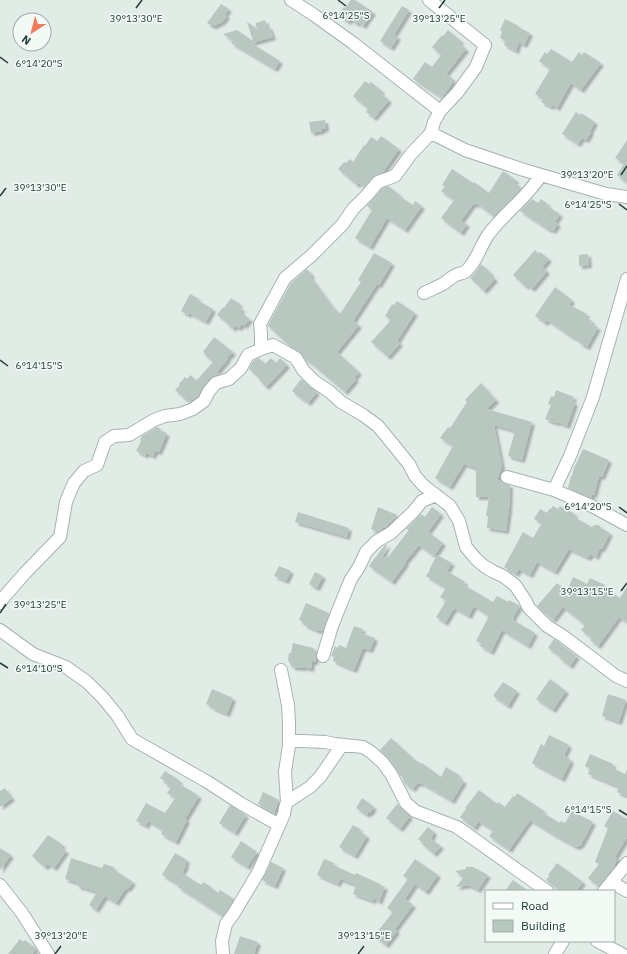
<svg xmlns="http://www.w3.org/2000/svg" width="627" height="954" viewBox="0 0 627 954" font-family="'IBM Plex Sans',sans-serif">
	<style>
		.building { fill: #b8c7c0; filter: url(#shadow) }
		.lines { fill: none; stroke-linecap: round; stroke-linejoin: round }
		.minor-casing { stroke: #a5b4ae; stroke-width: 14 }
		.tertiary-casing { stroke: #a5b4ae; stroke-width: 14 }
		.minor { stroke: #fff; stroke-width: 12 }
		.tertiary { stroke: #fff; stroke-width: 12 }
		.ticks { fill: none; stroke: #223d35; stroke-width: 1.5 }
		.ticks-label { font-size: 10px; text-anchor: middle; fill: #223d35; stroke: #f3f9f5; stroke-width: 3; stroke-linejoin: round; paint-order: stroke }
	</style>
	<defs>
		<filter id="shadow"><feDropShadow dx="3" dy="3" stdDeviation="1" flood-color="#0004"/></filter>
	</defs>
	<rect width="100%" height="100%" fill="#e2ece7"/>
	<path class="building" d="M351,0H355L373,12L363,26L358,22L357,24L350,19L348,22L338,15L344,7L345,8Z
		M221,4L229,9L225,14L227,16L222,22L214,26H212L207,23Z
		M402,6L409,10L394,35L398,37L391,48L380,41Z
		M505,19L519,26L518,27L530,33L524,45L519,42L516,51L504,45L506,41L500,38L502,32L500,30Z
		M265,20L267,27L269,26L273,37L251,43L280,61L275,69L231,43L233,41L223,34L237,30L253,41L247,22L259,30L255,25H256V23Z
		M448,30L461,41L459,43L466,49L446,74L453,79L451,81L453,82L442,98L413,79L425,62L432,67L441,55L432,47L442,35L443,36Z
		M551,49L572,62L579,52L582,55L584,52L601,63L581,90L571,83L557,108L552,105L551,107L541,102L543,99L535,94L550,69L539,61L545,52L547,54Z
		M365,81L369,84L371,82L382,91L380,93L389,100L374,118L366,112L368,109L353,96Z
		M576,112L580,115L581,113L595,122L590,131L591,132L586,140L582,138L578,144L562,134Z
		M325,120L326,129H322V131L311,133L309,122Z
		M381,136L399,149L383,172L373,177L364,187L359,183L357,185L338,169L344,162L346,163L350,159L353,162L364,145L365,146L371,137L377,141Z
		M627,140V183L617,175L624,164L615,158Z
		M452,169L473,183L474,182L489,193L503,171L516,180L514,183L521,187L519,191L494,216L476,203L475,205L473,204L461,221L467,224L461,233L441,218L454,200L441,191L445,186L442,185Z
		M388,186L400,195L399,196L413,205L415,201L422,206L405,230L387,218L370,247L355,238L372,210L367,206L382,188Z
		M532,199L538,203L541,199L548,204L547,206L560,214L555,222L558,224L553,231L550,229L549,230L520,211Z
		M535,250L539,254L540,252L549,259L542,267L547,271L532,289L527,285L526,287L513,275Z
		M374,253L392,263L379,285L377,284L353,321L359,325L337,352L359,372L354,378L356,379L345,392L307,360L306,361L300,352L290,346L268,326V325L291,283L307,269L312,275L310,276L332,306L340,314L361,282L358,280Z
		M588,254L589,265L579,266V255Z
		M481,264L491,273L490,274L495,279L484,291L470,278L475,273Z
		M555,287L572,300L569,305L587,314L585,317L592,321L591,324L598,327L587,347L579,343L580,341L570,336L547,320L545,323L535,316Z
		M190,294L198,298L197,300L213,309L206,322L189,313L188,315L181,311Z
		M231,298L240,304L238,306L242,309L240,312L250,319L244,326L242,324L239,328L235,326L233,329L226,323L227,322L217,315L223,307L224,308Z
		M397,301L415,313L397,341L400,343L388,357L371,342L391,320L385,316L392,304L394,305Z
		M214,337L233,352L227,358L228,359L217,372L220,374L210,378L203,386L198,396L190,402L186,398L185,399L175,390L180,385L179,384L185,377L187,379L191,375L196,381L213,362L204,354L205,353L203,352Z
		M259,358L265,364L271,358L276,363L280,358L287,365L266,387L259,380L260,379L249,369L253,361Z
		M301,379L309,386L317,392L308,403L303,399V400L292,391Z
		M481,383L496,400L487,409L532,422L522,460L508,456L515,431L494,425L502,466L497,480H501L505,484L510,485L509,509L506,531L487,528L488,516H486L489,497H476V468L464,464L450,487L435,478L453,446L440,438L448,427L450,428L467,402L465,400Z
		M556,390L574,397L572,401L575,403L567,426L557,422L556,423L545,419L551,405L548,404L551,396L554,397Z
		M157,427L161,429L160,431L167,433L159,452L155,451L153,456L146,453V456L136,451L141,441L140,440L142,436Z
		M583,449L609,460L602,477L599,476L594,495L592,494L591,498L568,488L571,476H572L574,468Z
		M553,506L558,509L560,506L575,514L574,517L592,527L594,525H599L601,528L610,533L602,549L600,548L596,557L591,554L588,558L569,549L555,572L537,562L530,575L519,569L516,574L504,567L523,532L533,538L542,523L534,519L540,509L547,513L550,508L551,509Z
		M378,507L397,515L396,517L390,523H389L386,527L385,528L382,527L381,530L378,532L371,529Z
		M432,507L441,514L428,532L443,543L434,556L419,545L405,562L406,563L392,582L369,566L384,546L387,544L381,562L386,556L388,557L409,530L406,529L421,514L425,517Z
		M298,512L349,528L347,537L295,522Z
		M437,555L452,563L447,571L465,582L464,585L493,602L497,596L508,602L509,600L520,606L513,617H514L513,620L535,633L528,646L502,630L491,652L480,646L481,643L476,641L489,616L474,606L469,616L454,608L445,623L436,617L446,601L440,597L446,588L426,576L430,570H429Z
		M279,566L291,571L286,581L274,576Z
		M315,572L323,576L317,588L309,584Z
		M573,577L587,584L590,578L605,585L604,588L620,598L627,587V622L619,617L598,646L590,640L592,638L581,630L585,625L563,607L553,620L537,606L557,583L567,591Z
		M306,603L329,613L323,631L319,630L318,631L304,625V623L299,620Z
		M354,626L363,629L361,633L375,638L370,650L363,648L354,670L333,661L334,657L331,656L335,646L338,648L339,645L346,648Z
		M554,639L577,656L570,666L560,659L561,657L548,648Z
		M293,643L313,648L316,651V658L315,662H312L311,669L303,667V668L292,667L288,660L289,653H291Z
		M550,679L566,691L553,710L536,699Z
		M503,682L517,691L508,706L493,696Z
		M212,689L233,698L227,714L212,708V707L206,704Z
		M608,694L626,700L619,722L602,716Z
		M549,735L569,745L564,756L570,759L569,760L571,761L562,779L532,763L541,744L544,746Z
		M391,738L414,759L421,764L422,763L441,777L446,767L459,775L458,777L464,781L452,801L421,783L420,784L417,783L413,789L405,784L402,778L403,777L400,775L389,759L380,750Z
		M590,754L613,764L612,768L625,774L627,769V796L617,792L619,787L588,774L590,769L585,766Z
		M165,771L180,781L178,783L199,796L185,819L187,820L176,842L161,834L163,830L148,821L146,826L136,821L146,803L165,813L175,798L167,793L171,787L164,783L165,781L160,778Z
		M5,788L12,798L0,807V791Z
		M479,790L497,804L498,802L505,807L513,796L515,797L517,793L544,811L543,813L560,823L561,821L565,823L572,811L593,822L581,845L576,847L554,835L530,820L509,850L489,836L493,831L479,821L474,828L460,817L466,809L465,808Z
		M263,792L279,800L274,813L258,804Z
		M362,798L374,807L370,813H368L367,815L356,808Z
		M397,804L410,816L400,829L386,818Z
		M230,805L246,815L235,833L219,823Z
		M613,811L627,819V837L615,857L617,858L614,867L598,886L588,878L599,864L595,862L608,828L604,826Z
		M353,825L360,829L359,831L367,836L355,856L339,847Z
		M428,827L434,832L431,839L441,846L434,854L422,844L423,843L418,839Z
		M48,835L63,845L61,847L66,851L54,868L48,864L45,867L32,856Z
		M241,841L257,852L247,867L231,857Z
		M0,848L11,855L0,870Z
		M175,853L187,860L185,864L186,865L182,873L201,885L204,882L218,893L220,890L234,899L223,916L178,887L179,885L162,875Z
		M71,858L102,868L104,864L114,867L113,869L133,882L128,889L126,888L116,903L105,896L96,910L89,905L97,892L77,886L78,883L65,879Z
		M324,859L334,863L333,865L355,875L356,873L380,884V885L385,887L379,902L374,898L373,901L353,894L356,885L340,879L338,884L317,875Z
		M415,859L438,875L426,892L415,884L405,899L413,905L395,929L397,931L386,945L374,936L393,912L387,908L408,879L403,876Z
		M271,862L283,868L275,886L262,880Z
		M557,863L583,882L576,891H561L546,880L550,875H548Z
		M466,867H473L488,875L478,890L468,885L456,887L463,878L455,871L466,869Z
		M513,880L528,891H505Z
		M240,936L258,942L254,954H234Z
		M20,939L23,942L25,940L35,948L36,949L32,954H8Z"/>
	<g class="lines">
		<g class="minor-casing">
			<path id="minor" d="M291,0L314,15L353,43L440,111
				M429,0L485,45L476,67L457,93L440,111L434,122L431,133L465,150L524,170L606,194L627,197
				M424,293C430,290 437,287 443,284C448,281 451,277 456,275C459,273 462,274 465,272C476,263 480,247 488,235C504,213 527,198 541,175
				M261,349V333L260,324L285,278L311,256L342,225L353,209L367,195L378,182L395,176L411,154L431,133
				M507,477L554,490L594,507L627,525
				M554,490L570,456L593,397L627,279
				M0,603L4,597L25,573L60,537L66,502L70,492L74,483L84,471L97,465L105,442L114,436L129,435L154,420L165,416L180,414L193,409L204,401L209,391L216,383L229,379L241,368L248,355L261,349L273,345L296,358L303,370L314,381L330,392L341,402L363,415L378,426L409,464L415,476L424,486L450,506L459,521L466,547L476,559L484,566L494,572L503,576L515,585L525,600L529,608L547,626L563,636L616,676L627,681
				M0,630L33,654L66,667L87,682L103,698L117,715L132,739L206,781L240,803L279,825
				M323,656L332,626L344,596L351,579L359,567L366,552L377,541L391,533L413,512L422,501L436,495
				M289,741H302L325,742L335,744L363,747L371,752L383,763L391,774L406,803L415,811L457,827L547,891
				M287,802L310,787L320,777L342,745
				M613,880L618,886L627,891
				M0,885L22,913L48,954
				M597,941L622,954
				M223,954L222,941L226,924L234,913L259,871L284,814L285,808L287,802L285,772L289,745V722L288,705L281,670"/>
		</g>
		<g class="tertiary-casing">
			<path id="tertiary" d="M604,891L627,863
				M555,954L563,941"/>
		</g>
		<use href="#minor" class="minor"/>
		<use href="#tertiary" class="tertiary"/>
	</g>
	<path class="ticks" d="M338,0L346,6M136,8L142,0M439,8L445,0M0,57L8,63M621,175L627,166M0,196L6,188M619,204L627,210M0,360L8,366M619,507L627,513M621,591L627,583M0,613L6,604M0,663L8,668M619,810L627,815M55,954L61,946M358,954L364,946"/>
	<g class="ticks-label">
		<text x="346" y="19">6°14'25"S</text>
		<text x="439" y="22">39°13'25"E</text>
		<text x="136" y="22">39°13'30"E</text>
		<text x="39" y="67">6°14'20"S</text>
		<text x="587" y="178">39°13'20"E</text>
		<text x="40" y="191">39°13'30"E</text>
		<text x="588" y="208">6°14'25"S</text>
		<text x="39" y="369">6°14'15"S</text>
		<text x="588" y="510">6°14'20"S</text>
		<text x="587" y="595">39°13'15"E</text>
		<text x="40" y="608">39°13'25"E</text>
		<text x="39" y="672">6°14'10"S</text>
		<text x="588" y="813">6°14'15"S</text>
		<text x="61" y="939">39°13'20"E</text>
		<text x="364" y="939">39°13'15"E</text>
	</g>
	<rect x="485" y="890" width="130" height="52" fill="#f3f9f5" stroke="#9faea8"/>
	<rect x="493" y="903" width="20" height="6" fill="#ffffff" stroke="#9faea8"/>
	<text x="521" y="910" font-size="12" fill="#223d35">Road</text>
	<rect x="493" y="920" width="20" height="12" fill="#b8c7c0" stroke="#9faea8"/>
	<text x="521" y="930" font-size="12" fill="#223d35">Building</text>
	<g transform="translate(32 32) rotate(216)"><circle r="19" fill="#f3f9f5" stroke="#9faea8"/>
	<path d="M0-3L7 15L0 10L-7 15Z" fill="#f07b5d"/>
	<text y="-6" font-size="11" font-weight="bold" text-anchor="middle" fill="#223d35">N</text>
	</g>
</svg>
